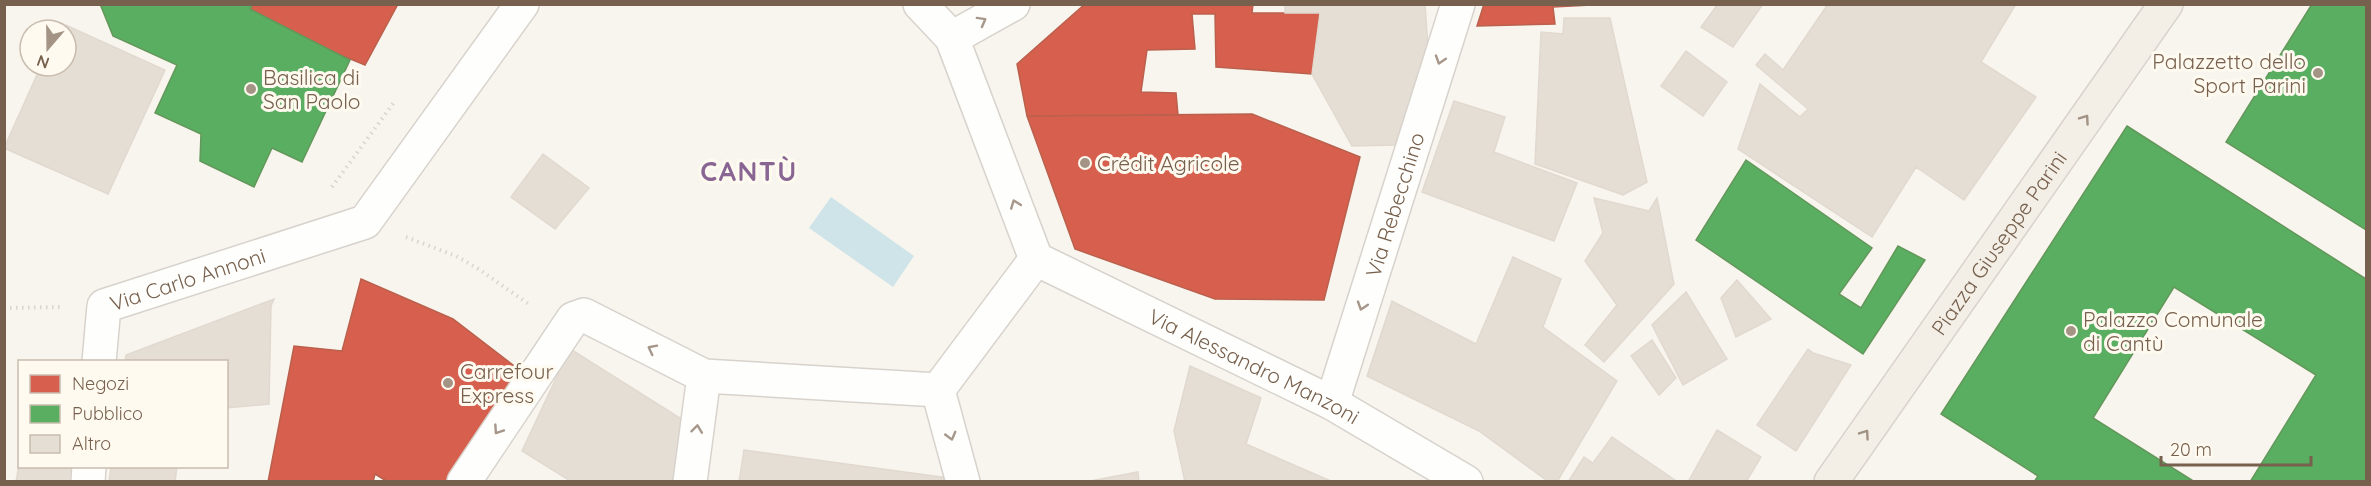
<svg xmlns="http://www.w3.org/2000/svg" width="2371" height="486" viewBox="0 0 2371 486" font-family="Quicksand,sans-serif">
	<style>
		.water { fill: #cfe4e8 }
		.shops { fill: #d6604d; stroke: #ba604d; stroke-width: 1.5 }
		.public { fill: #5aae61; stroke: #63975b; stroke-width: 1.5 }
		.building { fill: #e5ded5; stroke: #e1d9d0; stroke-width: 1.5 }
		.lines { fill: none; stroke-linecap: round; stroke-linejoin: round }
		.minor-casing { stroke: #d8d2cc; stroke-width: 36 }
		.major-casing { stroke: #d9d2cb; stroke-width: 36 }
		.path { stroke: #dad5d0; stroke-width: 4; stroke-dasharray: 1.5 4.5; stroke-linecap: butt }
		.minor { stroke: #fefefc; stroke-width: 33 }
		.major { stroke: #f3efe7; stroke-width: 33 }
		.oneway { stroke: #a6978a }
		.oneway2 { stroke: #a29283 }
		.poi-dot { fill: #a49485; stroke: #fffaf0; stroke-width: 2 }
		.labels { text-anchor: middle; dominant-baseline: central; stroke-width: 6; stroke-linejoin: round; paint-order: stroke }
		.poi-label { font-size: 21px; fill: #77604d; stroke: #fffaf0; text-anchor: start }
		.street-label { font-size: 21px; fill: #77604d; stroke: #fffaf0 }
		.district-label { font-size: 27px; font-weight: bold; letter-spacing: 1.5px; fill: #886593; stroke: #fffaf0 }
	</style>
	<rect width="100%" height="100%" fill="#f8f5ee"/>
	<path class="water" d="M831,197L914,256L893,287L809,228Z"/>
	<path class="shops" d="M253,4H398L365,65L324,48L250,9Z
		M1085,4H1253L1252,13H1320L1312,74L1216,67L1215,14H1192L1195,49L1147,50L1141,92L1176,93L1178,115L1027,116L1017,64Z
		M1484,4H1610L1553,7L1555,24L1477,26Z
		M1252,114L1360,157L1324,300L1215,299L1075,249L1027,116Z
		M361,279L453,319L522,372L446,482H388L375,474L373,482H268L294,346L342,351Z"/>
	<path class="public" d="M100,4H253L250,9L350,60L302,162L272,148L254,187L200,161L201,134L155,113L177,65L113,36Z
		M2312,4H2366V230L2226,142Z
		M2127,126L2366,279V482H2250L2316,375L2174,287L2093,418L2195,482H2034L2038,476L1941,414Z
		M1746,160L1872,248L1839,294L1861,308L1898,246L1925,260L1863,354L1696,240Z"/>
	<path class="building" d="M1285,4H1425L1428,48L1398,145L1352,146L1312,74L1320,13H1285Z
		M1718,4H1763L1733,47L1701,27Z
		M1828,4H2016L1981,62L2036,97L1964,200L1916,167L1872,237L1738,149L1760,84L1800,117L1808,109L1756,65L1765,54L1783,70Z
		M1564,18H1610L1647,182L1623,195L1535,164L1541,32L1563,34Z
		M61,23L165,70L108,194L4,148L41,66H66V30H57Z
		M1686,51L1727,82L1703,116L1661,86Z
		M1454,101L1505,117L1494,152L1577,183L1554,241L1422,192Z
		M543,154L589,188L555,229L511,197Z
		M1594,198L1649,211L1657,198L1674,284L1604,362L1585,345L1617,305L1585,261L1603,233Z
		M1513,257L1561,279L1543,327L1617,381L1557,482H1549L1479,431L1367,376L1392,301L1476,344Z
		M1737,280L1771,319L1736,337L1721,298Z
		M1686,292L1727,359L1683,385L1652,325Z
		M274,299L271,306L269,404L226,408V362H125L126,355Z
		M1652,340L1676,378L1659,395L1631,356Z
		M567,347L688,423L677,482H572L522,451L558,374Z
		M1808,349L1813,353L1851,365L1796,451L1757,425Z
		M1190,366L1261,398L1246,444L1333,482H1185L1174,431Z
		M1717,430L1761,457L1746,482H1688Z
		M1612,437L1675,480L1677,482H1568L1584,457L1593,463Z
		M744,450L948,478L949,482H739Z
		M20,459V466H73L71,482H16Z
		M111,466H177L175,482H109Z
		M1138,472L1139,482H1085Z"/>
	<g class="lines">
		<g class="minor-casing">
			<g id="minor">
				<path d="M920,4L952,38L1036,259"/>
				<path d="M952,38L1013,4"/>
				<path id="s1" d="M1036,259L1332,403L1466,482"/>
				<path id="s2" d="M99,362L104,306L365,222L522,4"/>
				<path d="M938,390L963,482"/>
				<path id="s3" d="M1332,403L1458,4"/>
				<path d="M88,482L89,466"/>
				<path d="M464,482L573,319L584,315L704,376L938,390L1036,259"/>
				<path d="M690,482L704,376"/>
			</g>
		</g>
		<g class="major-casing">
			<g id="major">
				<path id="s4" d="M1831,482L2166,4"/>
			</g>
		</g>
		<path class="path" d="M332,187L395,101
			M406,237L456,256L477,268L530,305
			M4,308L61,307"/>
		<use href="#minor" class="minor"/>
		<use href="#major" class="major"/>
	</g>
	<defs><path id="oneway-chevron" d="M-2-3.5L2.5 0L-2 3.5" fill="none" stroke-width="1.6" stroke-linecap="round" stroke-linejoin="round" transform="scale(1.5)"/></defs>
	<g class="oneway">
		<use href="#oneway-chevron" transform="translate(982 21) rotate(-29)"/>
		<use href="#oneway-chevron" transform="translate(1440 60) rotate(108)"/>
		<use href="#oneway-chevron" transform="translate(1015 204) rotate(-111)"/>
		<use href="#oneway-chevron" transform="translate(1362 306) rotate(108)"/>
		<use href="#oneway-chevron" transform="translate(652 349) rotate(-153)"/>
		<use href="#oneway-chevron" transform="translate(697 429) rotate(-83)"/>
		<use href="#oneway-chevron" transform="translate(498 430) rotate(124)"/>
		<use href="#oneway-chevron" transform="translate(951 436) rotate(75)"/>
	</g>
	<g class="oneway2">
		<use href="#oneway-chevron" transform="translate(2085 119) rotate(-55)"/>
		<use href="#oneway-chevron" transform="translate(1865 434) rotate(-55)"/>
	</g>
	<g class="poi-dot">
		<circle cx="2318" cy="73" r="6"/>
		<circle cx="251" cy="89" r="6"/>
		<circle cx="1085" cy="163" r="6"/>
		<circle cx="2071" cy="331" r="6"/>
		<circle cx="448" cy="383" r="6"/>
	</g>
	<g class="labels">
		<g class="poi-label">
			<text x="2306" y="61" text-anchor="end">Palazzetto dello<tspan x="2306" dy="24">Sport Parini</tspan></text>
			<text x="263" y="77">Basilica di<tspan x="263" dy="24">San Paolo</tspan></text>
			<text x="1097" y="163">Crédit Agricole</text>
			<text x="2083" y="319">Palazzo Comunale<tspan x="2083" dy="24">di Cantù</tspan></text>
			<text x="460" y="371">Carrefour<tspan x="460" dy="24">Express</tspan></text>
		</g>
		<g class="street-label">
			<text stroke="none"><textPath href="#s3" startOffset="208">Via Rebecchino</textPath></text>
			<text stroke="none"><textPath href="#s4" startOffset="292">Piazza Giuseppe Parini</textPath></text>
			<text stroke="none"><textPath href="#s2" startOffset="144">Via Carlo Annoni</textPath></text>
			<text stroke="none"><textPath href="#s1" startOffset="243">Via Alessandro Manzoni</textPath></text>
		</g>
		<g class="district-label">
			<text x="749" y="171">CANTÙ</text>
		</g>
	</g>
	<rect width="2371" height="486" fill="none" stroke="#77604d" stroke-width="12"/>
	<rect x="18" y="360" width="210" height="108" fill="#fffaf0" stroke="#c9bcaf" stroke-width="1.5"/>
	<rect x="30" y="375" width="30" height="18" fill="#d6604d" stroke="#c9bcaf" stroke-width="1.5"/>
	<text x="72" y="390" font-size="18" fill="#77604d">Negozi</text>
	<rect x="30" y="405" width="30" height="18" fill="#5aae61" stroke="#c9bcaf" stroke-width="1.5"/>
	<text x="72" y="420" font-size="18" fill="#77604d">Pubblico</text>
	<rect x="30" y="435" width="30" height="18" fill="#e5ded5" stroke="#c9bcaf" stroke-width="1.5"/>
	<text x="72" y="450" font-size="18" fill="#77604d">Altro</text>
	<g transform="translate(48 48) rotate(200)"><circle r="28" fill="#fffaf0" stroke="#c9bcaf" stroke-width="1.5"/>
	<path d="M0-4.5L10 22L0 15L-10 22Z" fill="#a49485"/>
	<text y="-9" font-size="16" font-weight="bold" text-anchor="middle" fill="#77604d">N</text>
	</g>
	<path d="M2161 456v9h150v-9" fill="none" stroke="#77604d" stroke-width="3"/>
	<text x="2170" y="456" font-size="18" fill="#77604d" stroke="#fffaf0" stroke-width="4.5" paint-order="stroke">20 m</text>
</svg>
